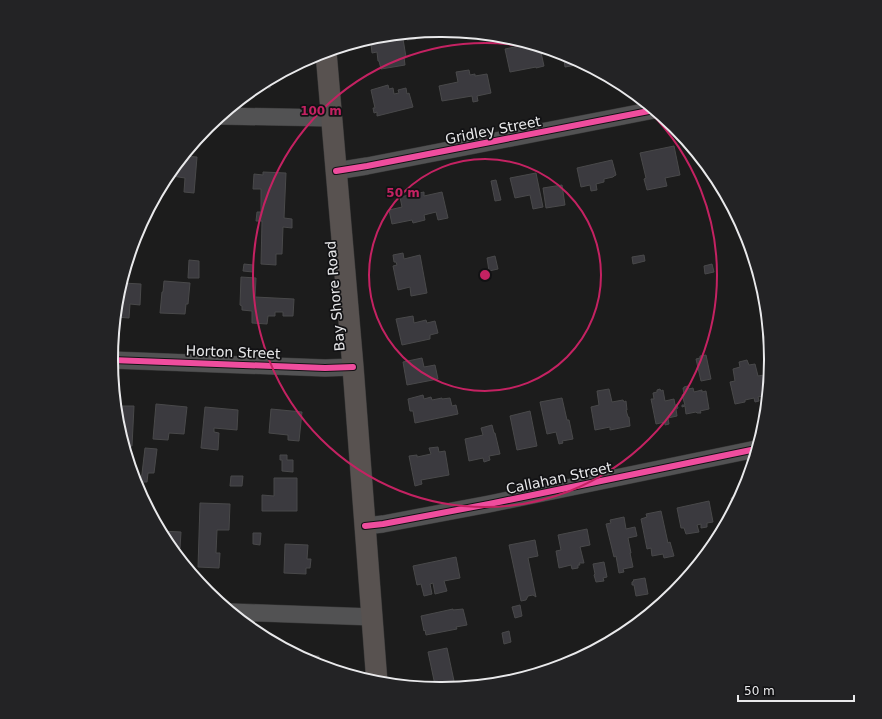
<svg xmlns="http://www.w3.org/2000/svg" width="882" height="719" viewBox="0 0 882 719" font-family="'DejaVu Sans',sans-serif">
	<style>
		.building { fill: #3b3a3f; stroke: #49494a }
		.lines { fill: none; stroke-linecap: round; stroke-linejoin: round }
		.minor-casing { stroke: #373737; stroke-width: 18 }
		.major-casing { stroke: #373737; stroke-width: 22 }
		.minor { stroke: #525253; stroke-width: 17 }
		.major { stroke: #585250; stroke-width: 21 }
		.cycleway-casing { stroke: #121214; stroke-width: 8 }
		.cycleway { stroke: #ef4d9e; stroke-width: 6 }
		.ring { fill: none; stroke: #c42262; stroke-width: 2 }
		.labels { text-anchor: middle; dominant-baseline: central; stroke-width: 3.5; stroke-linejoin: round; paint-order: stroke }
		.street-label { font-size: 14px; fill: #e9e9eb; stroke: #121214 }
		.rim { fill: none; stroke: #e9e9eb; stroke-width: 2 }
		.centre { fill: #c42262; stroke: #121214; stroke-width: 2 }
		.ring-label { font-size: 12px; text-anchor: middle; font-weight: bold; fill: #c42262; stroke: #121214; stroke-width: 3.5; stroke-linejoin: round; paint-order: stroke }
	</style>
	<rect width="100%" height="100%" fill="#1c1c1c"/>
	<path class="building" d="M406,33H416V39L407,40Z
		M403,39L406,57H404L405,65L381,69L379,61H378L377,52L372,53L371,44Z
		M529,44H532L533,50L540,48L544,66L536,68V67L510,72L505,49Z
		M561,53L567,55L583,64L565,67L564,60L562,61Z
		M469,70L470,75L475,74V76L487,74L491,93L477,96L478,101L473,102L472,96L442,101L439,86L458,82L456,72Z
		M271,79L270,88L256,87L258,85Z
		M388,85L389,89L393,88L394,94L399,93L398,90L406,88L407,94L409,93L413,107L377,116V112L374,113L373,108H375L371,90Z
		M674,146L680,175L665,178L667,186L647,190L644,179L646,178L640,153Z
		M184,156L197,157L194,193L184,192L185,178L172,176V178H166Z
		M612,160L616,175L614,176L613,177L604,179V182L596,184L597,190L591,191L590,185L581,187L577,168Z
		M263,172L286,173L284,218L292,219V228L283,227L282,254H276V265L261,264L262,221H256L257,212H261V189H253L254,174L263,175Z
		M536,173L543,207L533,209L530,195L515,198L510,178Z
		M496,180L501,200L495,201L491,181Z
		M562,185L565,205L546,208L543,188Z
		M424,192V196L442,192L448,218L438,220L436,212L424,215L425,220L413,223L412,220L392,224L389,210L402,207L400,197Z
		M403,253L404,259L420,255L427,293L411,296L410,287L398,290L393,266L397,265L396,262H394L393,255Z
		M644,255L645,261L633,264L632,257Z
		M495,256L498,269L489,271L487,258Z
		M189,260L199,261V278H188Z
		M244,264L253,265V272L243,271Z
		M712,264L714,272L705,274L704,266Z
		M241,277L256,278L255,297L294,299L293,316H283V312H275V316H268L267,324L252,323V311L242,310V306L240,305Z
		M122,281H123V283L141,284L140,305L130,304L129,318L116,317L118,295Z
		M164,281L190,283L188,304H186L185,314L160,313L162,292H163Z
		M413,316L414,323L426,320L427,323L435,321L438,333L430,335V339L402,345L396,319Z
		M706,355L711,379L701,381L696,359L700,358V356Z
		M422,358L424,367L435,365L438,379L407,385L403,362Z
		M747,360L749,365L755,364L758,376L764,375V377L767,376L768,383L767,395L758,397L759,401L755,402L754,398L745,400V402L735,404L730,382L735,381L733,369L740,367L739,362Z
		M688,386L689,389L693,388L694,392L702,390V392L706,391L709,409L700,411L701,413H697L696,412L686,414L685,406L682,407V405H685L682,395L684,394L683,388H684V387Z
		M609,389L612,402L623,400L624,402L626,401L627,410H626L628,417H629L630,426L610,430V427L595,430L591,407L599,405L597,391Z
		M660,389L661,391L663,390L665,401L674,399L675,405H677L678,408L676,409L677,416L668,418L669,424L665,425V422L656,424L651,399H654L653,393L657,392V390Z
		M423,395L424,399L431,397L432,400L442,398V399L450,398L452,406L456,405L458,414L415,423L413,411H410L408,399Z
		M562,398L567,420H569L573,439L562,441L563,443L559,444L556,432L547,434L540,402Z
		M156,404L187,407L184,434L169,433L168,440L153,439Z
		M116,406H134L132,446L125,447L118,424Z
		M205,407L238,410L237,430L214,428V432L219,433L218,450L201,448Z
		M271,409L302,412L299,441L288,440V435L269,433Z
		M530,411L537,446L517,450L510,416Z
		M492,425L494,433H495L500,454L489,456L490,460L484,462L483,458L469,461L465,439L483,435L481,428Z
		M438,447L439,452L445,451L449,475L421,480L422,484L415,486L409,456L417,455V457L431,454L429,448Z
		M145,448L157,449L154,473H148L147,482H141Z
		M280,455H287V460H293V472L282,471V460H280Z
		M231,476H243L242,486H230Z
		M274,478H297V511H262V495L274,496Z
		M740,496L733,508L731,498Z
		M709,501L713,522L707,523V527L701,528V524L697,525L699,532L686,534L684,528H681L677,508Z
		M200,503L230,504L229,530H217L216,553H220L219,568L198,567Z
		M661,511L668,543L670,542L674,556L664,558L663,554L652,556L651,548L647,549L641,519L647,517L646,514Z
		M624,517L626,529L635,527L637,536L628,538L631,553H630L633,567L623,569L624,572L619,573L616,556L614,557L606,524L611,523L610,520Z
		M587,529L590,545L580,547L584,563H579L580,565H578V568L572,569L571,565L559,568L556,551L561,550L558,535Z
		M161,531L181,532L180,548H172L167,542Z
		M253,533H261L260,545L253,544Z
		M535,540L538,556L528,558L536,597L533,595L528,596L526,600L521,601L509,545Z
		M285,544L308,545L307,559H311L310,568H306V574L284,573Z
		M456,557L460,578L444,581L447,591L435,594L433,583L430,584L432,594L424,596L421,584L417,585L413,566Z
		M604,562L607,577L603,578L604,581L596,582L594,575L595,574L593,564Z
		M645,578L648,594L636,596L634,585H632V582L634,581L633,580Z
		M520,605L522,616L515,618L512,607Z
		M453,609V610L463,609L467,625L456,627L457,629L426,635L425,630L424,631L421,616Z
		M509,631L511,642L504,644L502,633Z
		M447,648L454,681L447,683L449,688L437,689L436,685H435L428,652Z
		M297,655L319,656L318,665L315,664Z"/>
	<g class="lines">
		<g class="minor-casing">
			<path id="minor" d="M221,116L332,118
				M336,171L367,166L654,110
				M112,360L325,368L353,367
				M365,526L383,524L489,504L756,449
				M231,612L373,617"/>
		</g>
		<g class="major-casing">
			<path id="major" d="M326,52L353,367L377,683"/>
		</g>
		<use href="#minor" class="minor"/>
		<use href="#major" class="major"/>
		<g class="cycleway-casing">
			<path id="cycleway" d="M336,171L367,166L654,110
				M112,360L325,368L353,367
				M365,526L383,524L489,504L756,449"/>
		</g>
		<use href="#cycleway" class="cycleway"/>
	</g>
	<g class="ring">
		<circle cx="485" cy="275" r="116"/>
		<circle cx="485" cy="275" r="232"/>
	</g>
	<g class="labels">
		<g class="street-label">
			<text transform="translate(493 130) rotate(-11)">Gridley Street</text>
			<text transform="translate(335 296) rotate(-95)">Bay Shore Road</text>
			<text transform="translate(233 352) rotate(2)">Horton Street</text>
			<text transform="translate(559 478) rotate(-12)">Callahan Street</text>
		</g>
	</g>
	<path d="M0 0H882V719H0ZM440 37H442A322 322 0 0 1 764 359V360A322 322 0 0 1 442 682H440A322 322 0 0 1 118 360V359A322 322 0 0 1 440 37Z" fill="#232325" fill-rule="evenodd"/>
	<path class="rim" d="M440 37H442A322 322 0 0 1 764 359V360A322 322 0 0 1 442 682H440A322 322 0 0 1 118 360V359A322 322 0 0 1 440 37Z"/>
	<circle cx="485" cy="275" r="6" class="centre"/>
	<g class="ring-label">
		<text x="321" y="115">100 m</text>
		<text x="403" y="197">50 m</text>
	</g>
	<path d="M738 695v6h116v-6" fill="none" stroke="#e9e9eb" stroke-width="2"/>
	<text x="744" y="695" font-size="12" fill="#e9e9eb" stroke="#121214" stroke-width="3" paint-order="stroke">50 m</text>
</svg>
